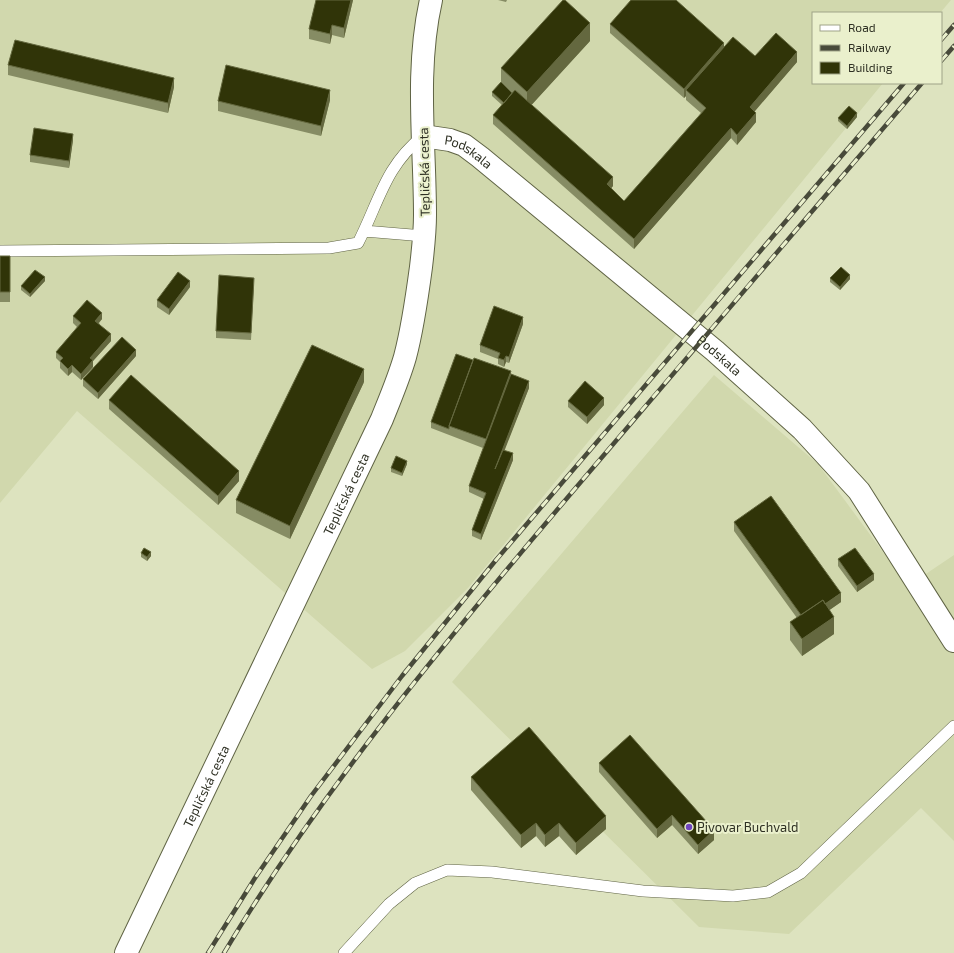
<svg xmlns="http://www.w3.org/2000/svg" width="954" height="953" viewBox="0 0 954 953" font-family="'Exo 2',sans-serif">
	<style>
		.built { fill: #d1d8ad }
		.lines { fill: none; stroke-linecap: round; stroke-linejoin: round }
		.service-casing { stroke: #5f6344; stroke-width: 12 }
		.minor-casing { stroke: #5f6344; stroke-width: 24 }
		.tertiary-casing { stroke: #5f6344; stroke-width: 24 }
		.service { stroke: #fff; stroke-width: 11 }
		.minor { stroke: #fff; stroke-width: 22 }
		.tertiary { stroke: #fff; stroke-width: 22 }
		.rail-casing { stroke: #484a3a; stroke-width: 4.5 }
		.rail { stroke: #eaf0cc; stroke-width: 3; stroke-dasharray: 9; stroke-linecap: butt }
		.wall { fill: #868c64 }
		.shaded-wall { fill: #64683f }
		.building { fill: #303408; stroke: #64683f }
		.poi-dot { fill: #6f45bd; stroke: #eaf0cc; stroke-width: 1.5 }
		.labels { text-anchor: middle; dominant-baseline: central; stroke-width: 4; stroke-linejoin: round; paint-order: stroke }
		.street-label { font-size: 13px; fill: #2e3023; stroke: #eaf0cc }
		.poi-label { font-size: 13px; fill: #2e3023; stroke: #eaf0cc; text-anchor: start }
	</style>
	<rect width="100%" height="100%" fill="#dde3bf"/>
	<path class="built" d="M0,0H951L940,13H813V83H883L468,588L405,651L372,669L77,411L0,503Z
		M714,375L818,464L908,586L954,555V841L921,808L789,934L699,927L452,682Z"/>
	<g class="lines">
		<g class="service-casing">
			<path id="service" d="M364,231L424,236
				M0,251L329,248L358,243C379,202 385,166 423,136
				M344,953L389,904L415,883L447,870L492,872L643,891L733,896L768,892L801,873L954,726"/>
		</g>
		<g class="minor-casing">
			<g id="minor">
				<path id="s1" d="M423,136L450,140L464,145L480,157L715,351L802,429L859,491L954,641"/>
			</g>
		</g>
		<g class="tertiary-casing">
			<g id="tertiary">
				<path id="s2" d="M126,953L382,419C390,399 399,378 405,357C413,327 417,297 421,267C423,250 425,232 425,215C425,144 415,71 431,0"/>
			</g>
		</g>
		<use href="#service" class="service"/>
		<use href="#minor" class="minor"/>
		<use href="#tertiary" class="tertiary"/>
		<g class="rail-casing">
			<path id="rail" d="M941,40L954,25
				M941,61L954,46
				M208,953L255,878L311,796L402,676L496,560L904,83
				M224,953C322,789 445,642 568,497C686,358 804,221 922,83"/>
		</g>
		<use href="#rail" class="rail"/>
	</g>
	<path class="wall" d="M316,0H353L344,38L332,35L330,44L309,39V29Z
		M498,0H507L506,2Z
		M610,24L724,47L755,56L797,62L754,111L756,122L737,145L731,138L634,249L493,124V115L502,105L492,96V92L501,82V68L590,41L531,105L613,186L611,188L624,201L701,113L686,100V96L684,98L610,33Z
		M8,65L174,87L168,113L8,75Z
		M330,100L321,136L218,111V101Z
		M857,117L847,129L838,121V118Z
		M73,140L69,168L30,162V155Z
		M0,256H10V302H0Z
		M830,278L850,279L840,290L830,282Z
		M45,281L30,297L21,290V286Z
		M254,284L251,340L216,338V331Z
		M190,287L169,315L157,307V300Z
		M73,316L102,319L99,323L111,341L93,361V367L81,380L72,372L68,376L60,368V362L56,358V352L77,327L73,323Z
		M523,324L509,363L506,362L504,367L498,364V359L480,352V345Z
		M136,356L98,399L83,386V379Z
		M511,374L529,388L504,450L513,460L481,540L472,536V530L484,499L469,492V486L483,448L431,428V422Z
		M364,382L290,539L236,513V500Z
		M109,400L239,481L218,505L109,409Z
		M568,401L604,405L587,424L568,407Z
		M407,464L402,476L391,472V468Z
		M734,522L841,602L829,610L834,634L802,656L790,640V622L797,618L734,531Z
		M141,553L151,556L147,561L141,557Z
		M838,559L874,580L857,592L838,566Z
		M599,763L714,840L698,854L672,825L657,838L599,772Z
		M471,777L606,829L576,855L559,836L545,847L536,836L521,848L471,790Z"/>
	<path class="shaded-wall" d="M351,0H353L344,38V28Z
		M590,23V41L527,110V92Z
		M332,25V35L330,44V34Z
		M724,43V52L686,90V96L684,98V89Z
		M797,52V62L750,117V107Z
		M174,78V87L168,113V103Z
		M330,90V100L321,136V126Z
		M756,113V122L737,145V135Z
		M857,113V117L847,129V126Z
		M731,128V138L634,249V239Z
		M73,134V140L69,168V161Z
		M613,177V186L607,193V184Z
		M850,275V279L840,290V287Z
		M45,277V281L30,297V294Z
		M190,281V287L169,315V309Z
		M102,313V319L95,327V321Z
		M523,317V324L509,363V357Z
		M111,334V341L93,361V367L81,380V374L90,358Z
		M136,350V356L98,399V393Z
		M506,356V362L504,367V360Z
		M72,365V372L68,376V369Z
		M364,369V382L290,539V526Z
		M511,371V381L486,449V439Z
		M529,381V388L495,475V469Z
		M604,398V405L587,424V417Z
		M513,453V460L481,540V534Z
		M407,461V464L402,476V473Z
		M239,471V481L218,505V496Z
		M151,552V556L147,561V557Z
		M874,574V580L857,592V586Z
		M841,593V602L804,628V619Z
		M834,617V634L802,656V639Z
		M672,815V825L657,838V829Z
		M606,816V829L576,855V843Z
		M536,823V836L521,848V835Z
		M559,823V836L545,847V835Z
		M714,830V840L698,854V845Z"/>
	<path class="building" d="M316,0H351L344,28L332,25L330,34L309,29Z
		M563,0H565L590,23L527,92L501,68Z
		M631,0H676L724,43L684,89L610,24Z
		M776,33L797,52L750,107L756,113L737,135L731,128L634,239L493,115L515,90L613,177L607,184L624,201L706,108L686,90L733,37L755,56Z
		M15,40L174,78L168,103L8,65Z
		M226,65L330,90L321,126L218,101Z
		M501,82L512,93L504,103L492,92Z
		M849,106L857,113L847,126L838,118Z
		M34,128L73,134L69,161L30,155Z
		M0,256H10V292H0Z
		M841,267L850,275L840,287L830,278Z
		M35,270L45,277L30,294L21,286Z
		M178,272L190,281L169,309L157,300Z
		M219,275L254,278L251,333L216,331Z
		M87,300L102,313L95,321L111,334L90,358L93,360L81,374L72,365L68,369L60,361L63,358L56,352L81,323L73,316Z
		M494,306L523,317L509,357L506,356L504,360L498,358L500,353L480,345Z
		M122,337L136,350L98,393L83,379Z
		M312,345L364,369L290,526L236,500Z
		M456,354L473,360L449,426V429L431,422Z
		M474,358L511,371L486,439L449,426Z
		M511,374L529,381L495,469L503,450L513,453L481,534L472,530L486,493L469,486Z
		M131,375L239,471L218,496L109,400Z
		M585,381L604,398L587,417L568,401Z
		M396,456L407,461L402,473L391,468Z
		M771,496L841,593L825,604L823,600L801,615L734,522Z
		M144,548L151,552L147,557L141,553Z
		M855,548L874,574L857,586L838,559Z
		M823,600L834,617L802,639L790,622Z
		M529,727L606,816L576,843L559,823L545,835L536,823L521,835L471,777Z
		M630,735L714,830L698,845L672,815L657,829L599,763Z"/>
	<circle class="poi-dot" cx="689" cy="827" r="4"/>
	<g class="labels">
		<g class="street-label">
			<text stroke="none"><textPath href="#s1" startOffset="49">Podskala</textPath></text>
			<text transform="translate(424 172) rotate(-91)">Tepličská cesta</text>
			<text stroke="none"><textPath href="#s1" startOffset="373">Podskala</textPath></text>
			<text stroke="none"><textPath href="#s2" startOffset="509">Tepličská cesta</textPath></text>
			<text stroke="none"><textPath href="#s2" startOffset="185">Tepličská cesta</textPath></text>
		</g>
		<g class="poi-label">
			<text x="697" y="827">Pivovar Buchvald</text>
		</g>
	</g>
	<rect x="812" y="12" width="130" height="72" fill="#eaf0cc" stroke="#9fa388"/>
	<rect x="820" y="25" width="20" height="6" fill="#ffffff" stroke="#9fa388"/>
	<text x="848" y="32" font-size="12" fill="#2e3023">Road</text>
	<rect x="820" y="45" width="20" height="6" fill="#484a3a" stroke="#9fa388"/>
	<text x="848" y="52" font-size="12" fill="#2e3023">Railway</text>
	<rect x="820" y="62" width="20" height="12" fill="#303408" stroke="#9fa388"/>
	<text x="848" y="72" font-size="12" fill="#2e3023">Building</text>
</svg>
